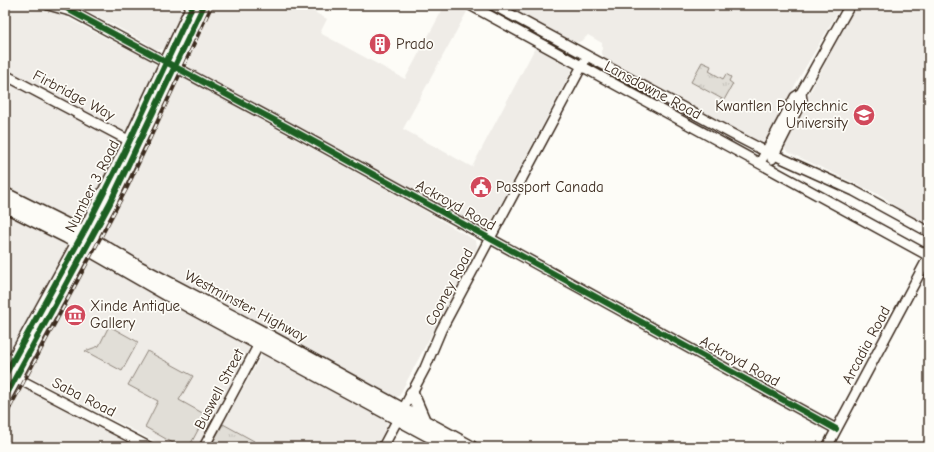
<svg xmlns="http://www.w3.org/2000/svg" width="934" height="452" viewBox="0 0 934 452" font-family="'Comic Neue',sans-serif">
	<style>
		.built { fill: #efece7 }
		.grass { fill: url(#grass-tufts); stroke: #8e847a }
		.garden { fill: #e1ded7; stroke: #8e847a }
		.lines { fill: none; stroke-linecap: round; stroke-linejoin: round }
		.minor-casing { stroke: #3b2a1e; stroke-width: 12 }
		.major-casing { stroke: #3b2a1e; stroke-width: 15 }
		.minor { stroke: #fdfcf7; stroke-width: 9 }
		.major { stroke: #fdfcf7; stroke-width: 12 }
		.rail-casing { stroke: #3b2a1e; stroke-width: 3.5 }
		.rail { stroke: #fdfcf7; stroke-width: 2; stroke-dasharray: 6; stroke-linecap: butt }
		.cycleway-casing { stroke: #fdfcf7; stroke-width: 8 }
		.cycleway { stroke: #1b5e20; stroke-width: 6 }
		.labels { text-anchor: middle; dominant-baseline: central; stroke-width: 3.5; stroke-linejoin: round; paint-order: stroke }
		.poi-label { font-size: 15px; fill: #3b2a1e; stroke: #fdfcf7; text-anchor: start }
		.street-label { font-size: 15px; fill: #3b2a1e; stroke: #fdfcf7 }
	</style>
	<defs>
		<pattern id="grass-tufts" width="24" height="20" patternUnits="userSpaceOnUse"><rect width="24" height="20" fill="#e1ded7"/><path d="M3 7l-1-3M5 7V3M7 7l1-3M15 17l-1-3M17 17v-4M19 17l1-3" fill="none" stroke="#c2bfb8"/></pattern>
	</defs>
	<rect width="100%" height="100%" fill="#fdfcf7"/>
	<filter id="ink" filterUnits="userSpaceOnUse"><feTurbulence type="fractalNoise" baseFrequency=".025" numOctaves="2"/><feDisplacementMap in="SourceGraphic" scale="8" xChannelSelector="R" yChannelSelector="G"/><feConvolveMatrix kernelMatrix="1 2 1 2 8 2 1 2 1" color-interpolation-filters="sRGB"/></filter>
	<g filter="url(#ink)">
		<path class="built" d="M5,5H42L153,62L156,66V69L129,129L124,131L116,130L5,71Z
			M71,5H188L167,47L160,50L150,47L147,43L89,12H83Z
			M209,5H301L327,19L320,33L405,79L445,5H463L469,8L403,129L472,167L535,48L555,58H560L568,62L572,70L490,224L487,227L483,228L338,150L190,68L185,60Z
			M503,5H842L798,80L768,137L765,141L760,142L735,131L607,61L602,54V43L588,35L583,40L579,42H571Z
			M856,5H929V217L926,223L900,210L882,196L788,152L785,149L784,145L785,140Z
			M184,78L357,173L427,212L476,241L477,246L476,250L399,396L392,398L276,335L102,239L100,231L128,180L174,83L179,79Z
			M5,82L116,140L119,143V151L84,218L80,223H73L5,188Z
			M5,210L66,243L67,247V251L5,363Z
			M94,257L247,342L249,346L248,351L207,427L204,438L198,447H166L32,378L28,374L27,371L28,366L87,259Z
			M263,353H266L386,418L387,423L386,427L376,447H251L254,441L223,424Z
			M17,389H24L136,447H5V409L13,393Z"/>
		<path class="grass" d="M702,62L711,66L709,71L723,79L726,74L731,77L729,81L733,84L724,100L691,82Z
			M223,424L254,441L251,447H210Z"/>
		<path class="garden" d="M109,326L138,342L122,371L85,351L99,346Z
			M147,351L193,376L179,400L206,415L189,447L185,446L184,447H180L145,427L158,401L128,385Z"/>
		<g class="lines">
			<g class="minor-casing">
				<path id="minor" d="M48,5L70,11
					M63,5L71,11L289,128L836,429
					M470,5L929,256
					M493,5L732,134L759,148L854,191L929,232
					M5,75L130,141
					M772,159L802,100L801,93
					M760,163L795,97L801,93L850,5
					M11,375L149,447
					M204,447L259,344
					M383,447L425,368L441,330L584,62
					M827,447L929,256"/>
			</g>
			<g class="major-casing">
				<path id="major" d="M5,194L75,229L138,267L265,334L471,447
					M5,206L67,237L170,296L450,447
					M5,375L87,226L123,155L193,5
					M412,393L424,421
					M5,397L110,203L204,5"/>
			</g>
			<use href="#minor" class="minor"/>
			<use href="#major" class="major"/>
			<g class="rail-casing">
				<path id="rail" d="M5,417L127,188L212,5"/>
			</g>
			<use href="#rail" class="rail"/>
			<g class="cycleway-casing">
				<path id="cycleway" d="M63,5L71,11L289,128L836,429
					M5,375L87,226L123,155L193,5
					M5,397L110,203L204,5"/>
			</g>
			<use href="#cycleway" class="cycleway"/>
		</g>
	</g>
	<defs>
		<g id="building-disc" transform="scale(1.15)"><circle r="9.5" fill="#d1495b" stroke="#fdfcf7"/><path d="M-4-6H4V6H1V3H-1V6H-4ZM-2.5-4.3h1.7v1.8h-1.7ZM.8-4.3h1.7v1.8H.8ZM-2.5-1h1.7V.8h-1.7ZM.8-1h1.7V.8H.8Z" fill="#fff"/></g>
		<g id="university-disc" transform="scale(1.15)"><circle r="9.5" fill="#d1495b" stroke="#fdfcf7"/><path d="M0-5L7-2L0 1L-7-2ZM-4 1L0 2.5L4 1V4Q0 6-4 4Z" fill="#fff"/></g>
		<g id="civic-disc" transform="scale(1.15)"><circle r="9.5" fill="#d1495b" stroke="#fdfcf7"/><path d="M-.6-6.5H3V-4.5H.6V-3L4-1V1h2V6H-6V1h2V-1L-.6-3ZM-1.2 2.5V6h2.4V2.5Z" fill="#fff"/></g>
		<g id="museum-disc" transform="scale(1.15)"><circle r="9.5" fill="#d1495b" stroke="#fdfcf7"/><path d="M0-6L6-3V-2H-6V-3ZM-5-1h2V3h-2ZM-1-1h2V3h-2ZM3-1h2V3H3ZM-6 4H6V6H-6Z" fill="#fff"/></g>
	</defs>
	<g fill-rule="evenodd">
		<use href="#building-disc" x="380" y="44"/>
		<use href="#university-disc" x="864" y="115"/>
		<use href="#civic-disc" x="481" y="187"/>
		<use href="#museum-disc" x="75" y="315"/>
	</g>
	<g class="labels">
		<g class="poi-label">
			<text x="396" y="44">Prado</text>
			<text x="848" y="106" text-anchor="end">Kwantlen Polytechnic<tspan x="848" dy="17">University</tspan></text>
			<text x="496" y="187">Passport Canada</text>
			<text x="90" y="306">Xinde Antique<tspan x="90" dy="17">Gallery</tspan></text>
		</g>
		<g class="street-label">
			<text transform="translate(653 90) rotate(28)">Lansdowne Road</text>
			<text transform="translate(74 95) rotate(28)">Firbridge Way</text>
			<text transform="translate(92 186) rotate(-63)">Number 3 Road</text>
			<text transform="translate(456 205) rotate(29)">Ackroyd Road</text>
			<text transform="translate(449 287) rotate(-62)">Cooney Road</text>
			<text transform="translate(246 306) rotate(28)">Westminster Highway</text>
			<text transform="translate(866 345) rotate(-62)">Arcadia Road</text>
			<text transform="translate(740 361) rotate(29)">Ackroyd Road</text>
			<text transform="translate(219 389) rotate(-62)">Buswell Street</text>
			<text transform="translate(84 397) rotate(27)">Saba Road</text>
		</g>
	</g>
	<rect width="934" height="452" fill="none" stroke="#fdfcf7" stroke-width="20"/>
	<rect x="10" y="10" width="914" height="432" fill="none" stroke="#3b2a1e" stroke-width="1.5" filter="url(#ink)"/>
</svg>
